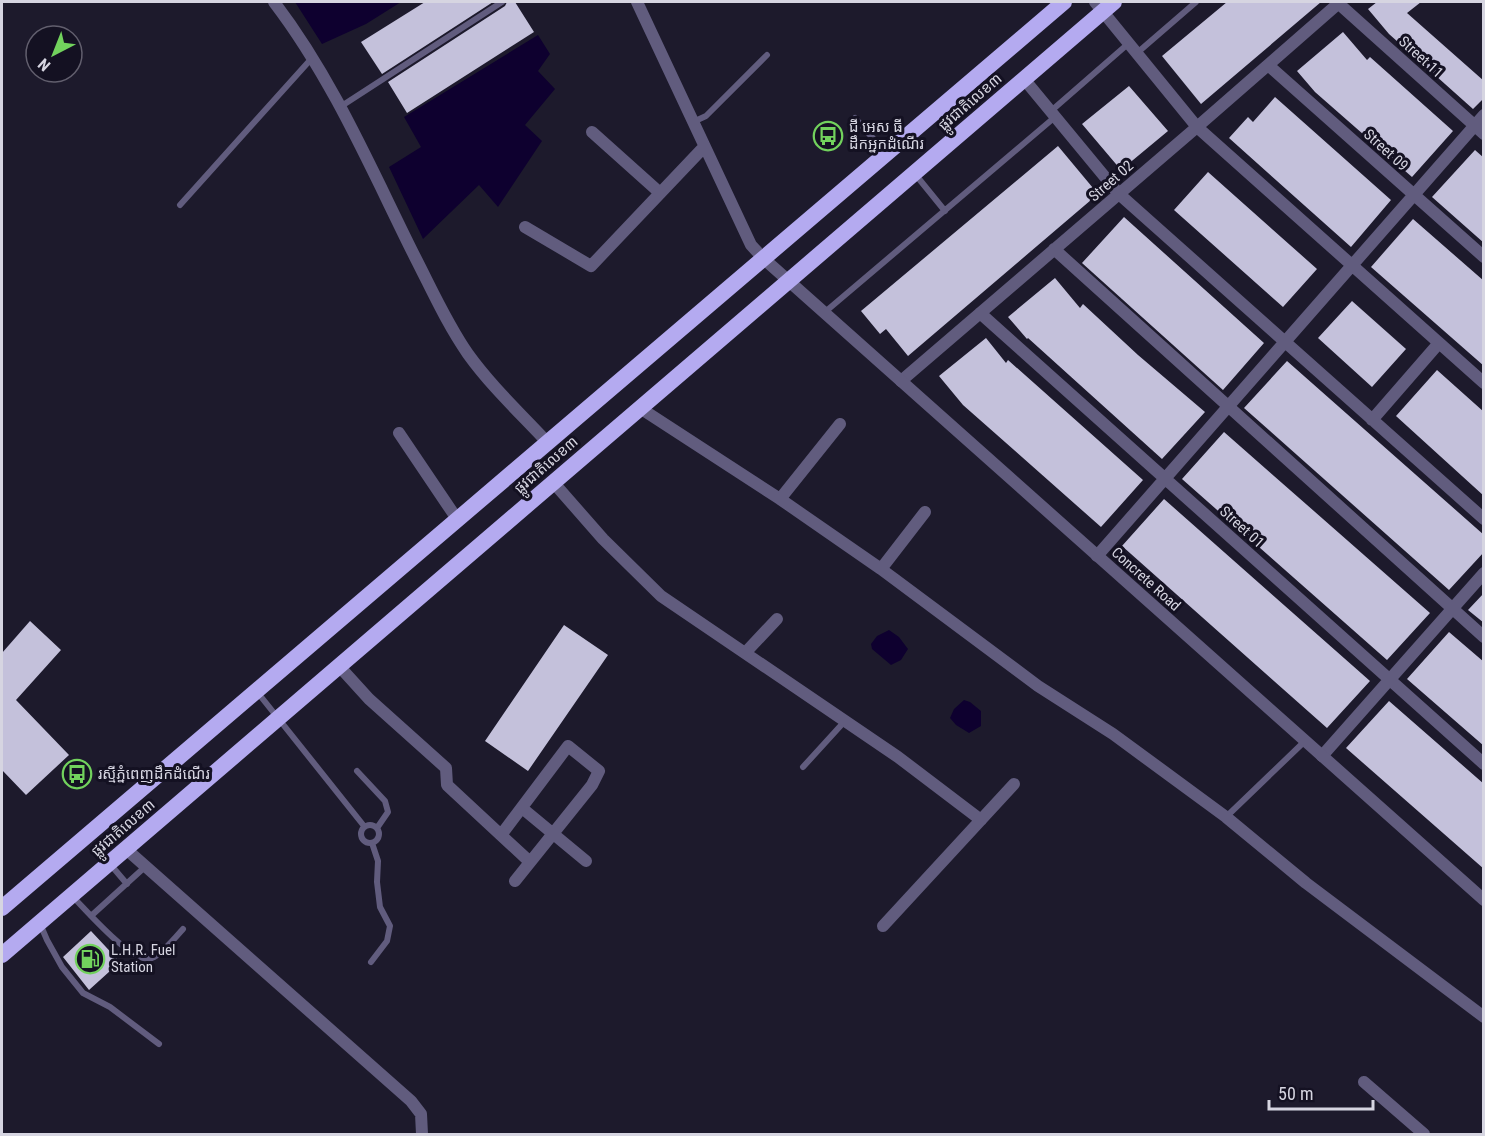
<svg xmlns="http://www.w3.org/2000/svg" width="1485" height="1136" viewBox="0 0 1485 1136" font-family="'Roboto Condensed','Noto Sans Khmer',sans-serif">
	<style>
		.water { fill: #0e002f }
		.building { fill: #c4c1db }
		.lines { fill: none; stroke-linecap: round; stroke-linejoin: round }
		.service { stroke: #615c7e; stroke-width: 6 }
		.minor { stroke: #615c7e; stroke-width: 12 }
		.tertiary { stroke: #615c7e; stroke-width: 12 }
		.trunk { stroke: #b4aaf0; stroke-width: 16 }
		.labels { text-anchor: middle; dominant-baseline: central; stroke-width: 6; stroke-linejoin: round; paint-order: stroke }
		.street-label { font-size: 15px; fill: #d6d5e1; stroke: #141122 }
		.poi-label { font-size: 15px; fill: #d6d5e1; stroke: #141122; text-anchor: start }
	</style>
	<rect width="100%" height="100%" fill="#1d1a2c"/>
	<path class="water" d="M295,2H401L366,24L322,44Z
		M538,35L550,54L538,71L555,89L525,125L542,141L498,207L479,185L423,239L389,167L421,147L404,117Z
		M889,630L899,637L908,649L901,660L891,665L872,649L871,644L877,636Z
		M964,700L970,702L981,711V726L969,733L956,725L950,718L954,709Z"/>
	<path class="building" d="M425,2H493L382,74L361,42Z
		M507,2H515L534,32L407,113L388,82L505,6Z
		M1227,2H1321L1201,104L1162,56Z
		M1377,2H1421L1407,13L1484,81V98L1473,109L1389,34L1368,9Z
		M1343,32L1367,60L1370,57L1453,131L1412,177L1315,92L1297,71Z
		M1129,86L1168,131L1121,170L1082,124Z
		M1275,97L1391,200L1351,247L1229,138L1248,117L1253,122Z
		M1058,146L1098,194L908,356L886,329L880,334L861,311Z
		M1475,150L1484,158V243L1432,197Z
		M1208,172L1317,269L1283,307L1174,210Z
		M1124,217L1264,343L1223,390L1082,263Z
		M1413,219L1484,281V366L1371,267Z
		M1055,278L1080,308L1083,304L1138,355L1205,412L1162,459L1028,338L1027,339L1008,317Z
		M1352,301L1406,349L1372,387L1318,338Z
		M986,338L1006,363L1008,360L1143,480L1101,527L963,405L939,376Z
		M1287,361L1484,535V552L1449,590L1244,408Z
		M1437,370L1484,412V496L1396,416Z
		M1224,432L1430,613L1387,660L1182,479Z
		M1164,499L1370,681L1327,728L1122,546Z
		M1484,593V623L1468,610Z
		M30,621L61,650L16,700L69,755L26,795L2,770V653Z
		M564,625L608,655L528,771L485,741Z
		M1449,632L1484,662V746L1407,679Z
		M1389,701L1484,784V869L1346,748Z
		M91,931L120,962L89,990L63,957Z"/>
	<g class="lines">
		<path class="service" d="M1137,53L1196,2
			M340,107L502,2
			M1051,111L1129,43
			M855,118L886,153
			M693,122L706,116L767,55
			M915,174L945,211
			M180,205L312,58
			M825,312L1055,117
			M258,693L364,826
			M803,767L844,722
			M357,771L385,801L388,812L377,828
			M1226,817L1305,741
			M361 834a9 9 0 1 1 18 0a9 9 0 1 1-18 0Z
			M110,864L127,884
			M73,897C87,911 134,966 152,958C161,955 176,937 183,929
			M91,916L146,866
			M41,926L47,940L62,967L83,993L110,1007L159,1044
			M371,962L387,941L390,926L380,907L377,882L378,861L372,843"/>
		<path class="minor" d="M274,2C333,79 372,171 415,257C432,290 447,324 468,354C491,386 520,413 547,442
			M637,2L751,245L763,258
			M1095,2L1197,127L1484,383
			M1338,3L1484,134
			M1268,65L1484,257
			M1024,79L1119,194L1484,519
			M592,132L659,192
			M525,227L591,266L704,147
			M1054,249L1484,637
			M980,313L1484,764
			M901,381L1197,127L1340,2
			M640,408L780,499L881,569L1038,686L1113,734L1226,817L1306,883L1484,1017
			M1372,420L1439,343
			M399,433L457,519
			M553,482L603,539L661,596L898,757L981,820
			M780,499L840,424
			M1097,556L1484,115
			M881,569L925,512
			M745,653L777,619
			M339,666L369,699L446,768L447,785L530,862
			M1322,756L1484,573
			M522,808L586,861
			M501,835L568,746L599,771L592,785L515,881
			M126,849L411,1101L421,1114L422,1134
			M883,926L1014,784
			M1364,1082L1424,1134"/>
		<path class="tertiary" d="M763,258L1484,900"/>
		<path class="trunk" d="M2,908L1064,2
			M2,955L1114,2"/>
	</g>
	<defs>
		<g id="bus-ring" transform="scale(1.5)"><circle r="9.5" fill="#141122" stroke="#72d25d" stroke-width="1.5"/><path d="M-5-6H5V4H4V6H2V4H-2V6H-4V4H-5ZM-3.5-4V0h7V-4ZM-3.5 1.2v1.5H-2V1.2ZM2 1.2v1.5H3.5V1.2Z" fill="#72d25d"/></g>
		<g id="fuel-ring" transform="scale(1.5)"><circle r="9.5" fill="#141122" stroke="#72d25d" stroke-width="1.5"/><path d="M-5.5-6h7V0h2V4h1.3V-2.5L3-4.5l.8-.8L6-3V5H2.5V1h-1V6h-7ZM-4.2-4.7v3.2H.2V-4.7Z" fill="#72d25d"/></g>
	</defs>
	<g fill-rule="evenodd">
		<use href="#bus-ring" x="828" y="136"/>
		<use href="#bus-ring" x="77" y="774"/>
		<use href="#fuel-ring" x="90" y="959"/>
	</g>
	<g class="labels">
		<g class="street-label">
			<text transform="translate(1421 57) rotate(42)">Street 11</text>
			<text transform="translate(970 102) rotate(-41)">ផ្លូវជាតិលេខ៣</text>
			<text transform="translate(1386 150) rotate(42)">Street 09</text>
			<text transform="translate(1111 181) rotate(-41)">Street 02</text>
			<text transform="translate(546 465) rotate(-41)">ផ្លូវជាតិលេខ៣</text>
			<text transform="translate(1242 527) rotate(42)">Street 01</text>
			<text transform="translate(1146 579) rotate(42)">Concrete Road</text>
			<text transform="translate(123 828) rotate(-41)">ផ្លូវជាតិលេខ៣</text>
		</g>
		<g class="poi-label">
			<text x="849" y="127">ជី អេស ធី<tspan x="849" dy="17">ដឹកអ្នកដំណើរ</tspan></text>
			<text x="98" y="774">រស្មីភ្នំពេញដឹកដំណើរ</text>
			<text x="111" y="950">L.H.R. Fuel<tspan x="111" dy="17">Station</tspan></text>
		</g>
	</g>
	<rect width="1485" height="1136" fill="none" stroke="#d6d5e1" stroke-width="6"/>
	<g transform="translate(54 54) rotate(222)"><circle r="28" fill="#141122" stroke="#625f6e" stroke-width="1.5"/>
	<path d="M0-4.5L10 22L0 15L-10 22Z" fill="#72d25d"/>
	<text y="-9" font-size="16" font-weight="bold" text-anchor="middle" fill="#d6d5e1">N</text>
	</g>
	<path d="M1269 1100v9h104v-9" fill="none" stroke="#d6d5e1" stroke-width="3"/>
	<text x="1278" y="1100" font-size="18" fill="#d6d5e1" stroke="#141122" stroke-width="4.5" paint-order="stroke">50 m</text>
</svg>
